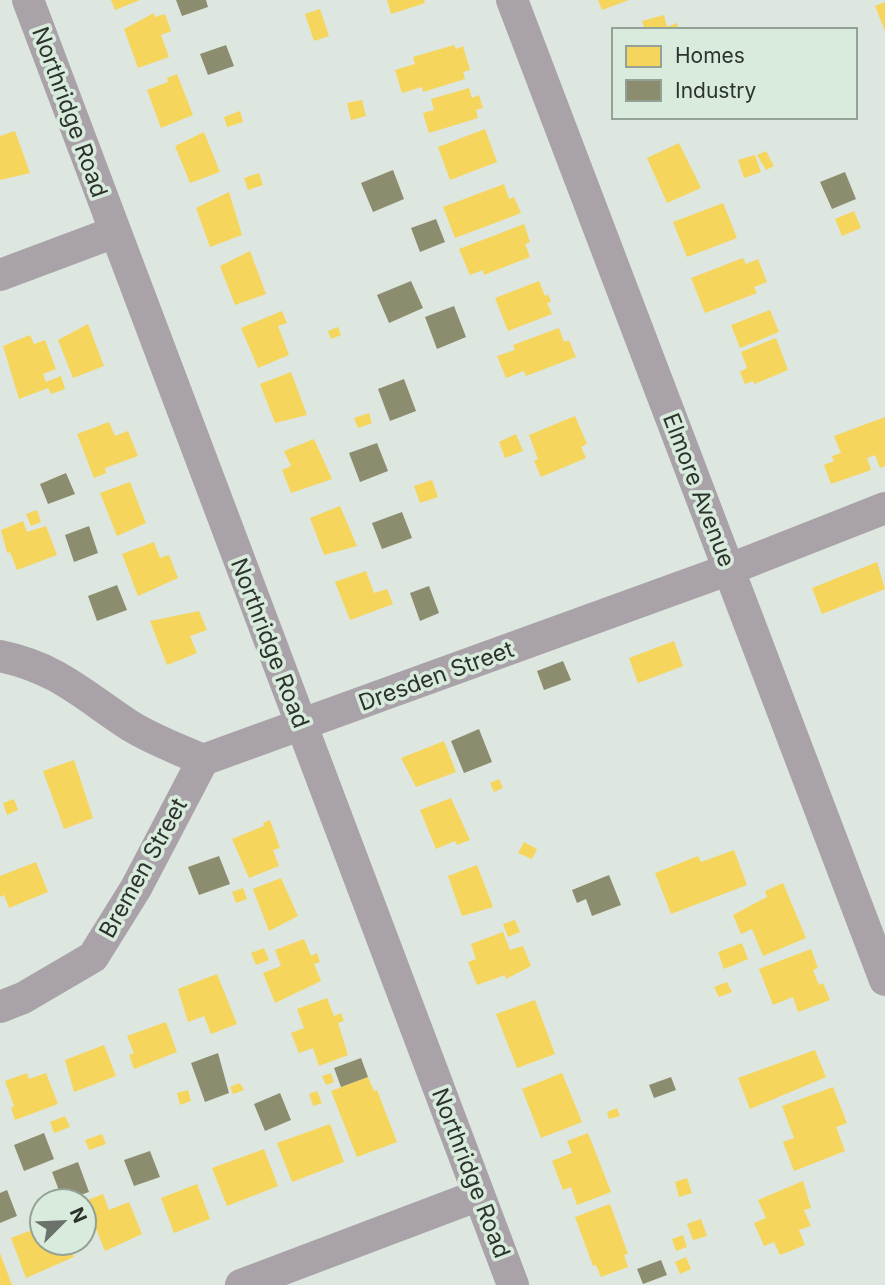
<svg xmlns="http://www.w3.org/2000/svg" width="885" height="1285" viewBox="0 0 885 1285" font-family="Inter,sans-serif">
	<style>
		.homes { fill: #f6d55c }
		.industry { fill: #8c8c6e }
		.lines { fill: none; stroke-linecap: round; stroke-linejoin: round }
		.street { stroke: #a9a3a9; stroke-width: 32 }
		.labels { text-anchor: middle; dominant-baseline: central; stroke-width: 7; stroke-linejoin: round; paint-order: stroke }
		.street-label { font-size: 23px; fill: #2c332d; stroke: #d9ebdc }
	</style>
	<rect width="100%" height="100%" fill="#dde7df"/>
	<path class="homes" d="M111,0H140L115,10Z
		M387,0H424L425,3L391,14Z
		M598,0H629L602,10Z
		M885,2V31L875,6Z
		M320,9L329,36L314,41L305,14Z
		M154,13L155,17L165,14L171,31L161,35L169,57L138,68L124,29Z
		M664,15L667,27L677,23L679,30H645L642,21Z
		M454,45L456,49L463,46L470,70L463,72L465,79L423,92L422,87L402,93L395,70L415,64L413,57Z
		M177,74L193,115L161,128L147,90L168,82L167,78Z
		M469,88L472,98L479,95L483,108L476,110L478,118L429,133L423,113L434,110L431,99Z
		M362,100L366,116L351,120L347,103Z
		M240,111L243,122L227,127L224,117Z
		M485,129L497,162L450,180L438,147Z
		M15,131L30,173L0,180V136Z
		M204,132L220,172L190,183L175,146Z
		M679,143L701,188L667,203L647,158Z
		M766,151L774,166L766,170L757,155Z
		M755,155L761,172L744,178L738,160Z
		M259,173L263,185L248,190L244,178Z
		M504,184L509,199L514,197L521,213L455,238L443,207Z
		M229,192L242,235L210,247L196,208Z
		M723,203L737,238L687,257L673,222Z
		M854,211L861,228L842,236L835,219Z
		M524,224L530,242L525,244L530,257L484,275L483,270L470,275L459,249Z
		M250,251L266,294L235,305L220,266Z
		M743,258L746,264L758,259L767,282L754,287L757,293L705,313L691,278Z
		M539,281L545,296L548,294L551,302L547,303L552,314L508,331L495,298Z
		M770,310L779,332L740,348L731,325Z
		M282,311L287,323L278,326L289,355L258,368L241,328Z
		M88,324L104,366L73,378L58,340Z
		M338,327L341,335L331,339L328,331Z
		M559,328L564,342L569,340L576,357L526,376L524,371L506,378L497,356L515,350L513,345Z
		M30,335L34,344L45,340L56,369L43,374L46,382L61,376L65,389L51,394L48,388L19,399L3,346Z
		M776,338L788,370L754,384L753,381L745,384L740,372L747,368L741,352Z
		M291,372L307,415L275,423L260,384Z
		M369,413L372,423L358,428L354,418Z
		M575,416L587,444L581,447L586,458L541,477L534,461L538,459L529,435Z
		M885,417V466L880,468L875,455L867,458L871,470L831,484L824,465L834,461L832,456L841,453L834,436Z
		M109,422L115,436L128,431L138,456L105,468L106,473L94,478L77,434Z
		M516,434L523,451L505,458L499,442Z
		M314,439L332,479L291,493L282,470L291,466L284,451Z
		M432,480L438,497L420,503L414,486Z
		M130,482L146,523L117,536L100,493Z
		M340,506L357,546L324,555L310,518Z
		M37,510L41,522L31,526L26,514Z
		M23,521L27,532L46,526L57,555L17,570L10,552L7,553L1,530Z
		M154,542L160,558L169,555L178,578L138,596L122,554Z
		M877,562L885,589L822,614L812,588Z
		M366,571L374,593L387,589L393,604L350,620L335,582Z
		M199,611L207,630L190,636L197,653L167,665L150,621Z
		M674,641L683,666L638,683L629,658Z
		M444,741L456,772L416,787L401,758Z
		M74,760L93,818L64,829L43,771Z
		M499,779L503,788L494,792L490,783Z
		M451,798L470,840L457,845L455,841L436,849L420,810Z
		M14,799L18,810L7,815L3,803Z
		M270,820L280,848L273,850L279,866L249,878L232,839L264,826L263,823Z
		M524,842L537,849L532,859L518,853Z
		M734,850L747,885L671,914L655,873L698,856L701,862Z
		M36,862L48,892L9,908L4,895L0,897V876Z
		M477,865L493,907L462,916L448,876Z
		M281,878L298,916L269,931L253,889Z
		M783,883L806,938L763,956L752,929L741,934L733,915L767,897L765,891Z
		M243,888L247,899L236,903L232,892Z
		M515,920L520,932L508,937L503,924Z
		M503,932L510,950L523,946L531,966L506,979L505,975L477,985L468,962L476,959L471,944Z
		M304,939L311,956L317,953L320,962L314,964L321,981L275,1003L263,973L281,966L275,950Z
		M742,943L748,959L724,969L718,952Z
		M264,948L269,960L256,965L251,953Z
		M811,949L818,968L813,970L819,985L823,983L830,1000L798,1012L793,997L773,1005L759,969Z
		M217,974L237,1024L211,1034L204,1016L188,1022L178,989Z
		M727,982L732,992L719,997L714,987Z
		M327,998L334,1016L341,1013L344,1021L338,1023L348,1055L319,1066L313,1048L299,1053L291,1033L304,1028L297,1009Z
		M535,1000L555,1054L517,1068L496,1014Z
		M166,1022L177,1052L134,1069L129,1055L134,1053L127,1036Z
		M104,1045L116,1076L74,1092L65,1060Z
		M815,1050L826,1077L750,1109L738,1078Z
		M27,1073L29,1079L46,1073L58,1104L15,1120L11,1108L14,1106L5,1081Z
		M331,1073L334,1082L326,1085L322,1076Z
		M562,1073L582,1122L541,1138L522,1089Z
		M368,1077L374,1091L377,1090L397,1142L357,1157L331,1091Z
		M240,1083L244,1090L233,1094L230,1087Z
		M833,1087L847,1123L836,1127L845,1151L794,1171L783,1142L794,1138L782,1106Z
		M188,1090L191,1101L180,1105L177,1093Z
		M317,1091L322,1103L313,1106L309,1094Z
		M617,1108L620,1116L609,1119L607,1112Z
		M65,1116L70,1127L54,1133L50,1122Z
		M330,1124L344,1162L292,1182L277,1143Z
		M588,1133L611,1192L577,1205L571,1187L563,1190L552,1161L572,1153L567,1141Z
		M102,1134L106,1144L89,1150L85,1140Z
		M264,1149L278,1186L227,1206L212,1168Z
		M687,1178L692,1193L679,1197L675,1182Z
		M803,1181L811,1208L804,1210L811,1226L799,1230L805,1245L780,1255L774,1242L764,1246L754,1223L766,1218L758,1200Z
		M197,1184L210,1219L174,1233L161,1198Z
		M103,1194L109,1210L129,1202L142,1234L105,1251L85,1201Z
		M610,1204L628,1254L624,1255L628,1267L601,1277L596,1265L593,1266L575,1217Z
		M701,1219L707,1236L693,1240L687,1224Z
		M42,1226V1243H69L74,1257L26,1278L11,1238Z
		M683,1235L687,1247L676,1251L672,1239Z
		M0,1253L12,1285H0Z
		M686,1257L691,1269L680,1274L675,1262Z"/>
	<path class="industry" d="M176,0H206L208,7L182,16Z
		M226,45L234,66L208,75L200,54Z
		M393,170L404,199L373,212L361,183Z
		M845,172L856,199L832,209L820,182Z
		M436,219L445,242L420,252L411,228Z
		M411,281L423,308L389,323L377,295Z
		M454,306L466,337L437,349L425,317Z
		M404,379L416,411L390,421L378,389Z
		M377,443L388,471L360,482L349,453Z
		M66,473L75,494L48,504L40,484Z
		M402,512L412,538L382,549L372,523Z
		M89,526L98,553L74,562L65,535Z
		M117,585L127,610L97,621L88,596Z
		M429,586L439,613L420,621L410,593Z
		M563,661L571,680L544,690L537,671Z
		M479,729L492,762L464,773L451,741Z
		M219,856L230,884L199,895L188,867Z
		M609,875L621,905L592,916L586,899L577,903L572,890Z
		M218,1053L229,1093L205,1102L191,1063Z
		M361,1058L368,1077L341,1087L334,1068Z
		M671,1077L676,1090L654,1098L649,1085Z
		M280,1093L291,1120L265,1131L254,1104Z
		M44,1133L54,1159L24,1171L14,1145Z
		M150,1151L160,1177L134,1186L124,1160Z
		M78,1162L89,1192L63,1201L52,1172Z
		M7,1190L17,1216L0,1223V1193Z
		M661,1260L667,1275L643,1284L637,1269Z"/>
	<g class="lines">
		<path class="street" d="M28,0L513,1285
			M512,0L885,980
			M0,275L115,232
			M0,656C57,668 82,694 129,725C151,739 178,749 203,760L730,569L885,508
			M0,1007L23,998L93,957L136,888L203,760
			M241,1285L479,1195"/>
	</g>
	<g class="labels">
		<g class="street-label">
			<text transform="translate(70 112) rotate(70)">Northridge Road</text>
			<text transform="translate(699 490) rotate(69)">Elmore Avenue</text>
			<text transform="translate(270 643) rotate(69)">Northridge Road</text>
			<text transform="translate(436 676) rotate(-20)">Dresden Street</text>
			<text transform="translate(143 868) rotate(-61)">Bremen Street</text>
			<text transform="translate(471 1173) rotate(69)">Northridge Road</text>
		</g>
	</g>
	<rect x="612" y="28" width="245" height="91" fill="#d9ebdc" stroke="#94a196" stroke-width="2"/>
	<rect x="626" y="46" width="35" height="21" fill="#f6d55c" stroke="#94a196" stroke-width="2"/>
	<text x="675" y="63" font-size="21" fill="#2c332d">Homes</text>
	<rect x="626" y="80" width="35" height="21" fill="#8c8c6e" stroke="#94a196" stroke-width="2"/>
	<text x="675" y="98" font-size="21" fill="#2c332d">Industry</text>
	<g transform="translate(63 1222) rotate(66)"><circle r="33" fill="#d9ebdc" stroke="#94a196" stroke-width="2"/>
	<path d="M0-5L12 26L0 18L-12 26Z" fill="#6a726b"/>
	<text y="-10" font-size="19" font-weight="bold" text-anchor="middle" fill="#2c332d">N</text>
	</g>
</svg>
